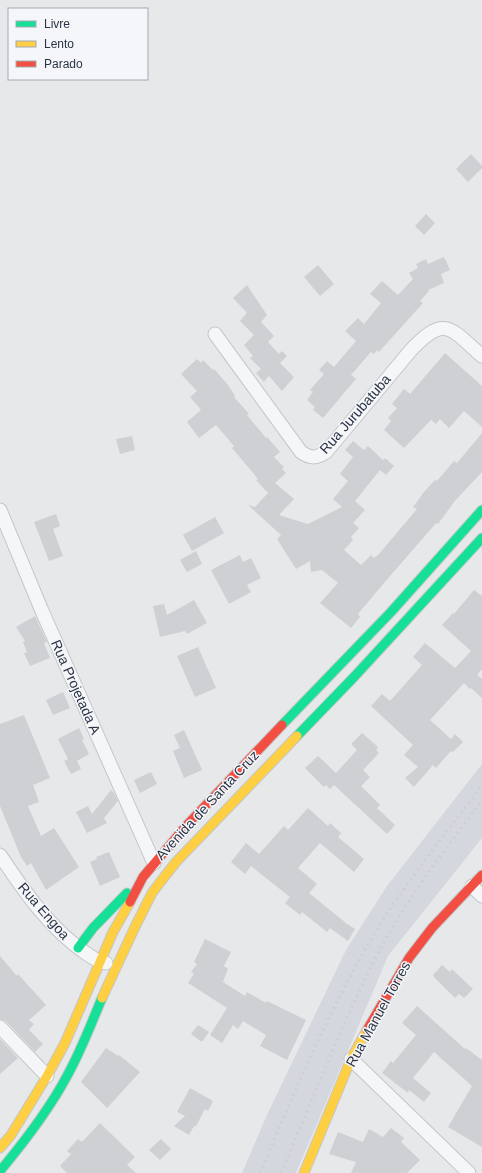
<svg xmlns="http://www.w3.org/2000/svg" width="482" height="1173" viewBox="0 0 482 1173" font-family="Arial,sans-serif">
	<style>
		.built { fill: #d4d7dd }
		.building { fill: #ced0d3 }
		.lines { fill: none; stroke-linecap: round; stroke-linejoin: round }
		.street-casing { stroke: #c4c6c8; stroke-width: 15 }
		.fast-casing { stroke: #c4c6c8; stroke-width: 11 }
		.slow-casing { stroke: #c4c6c8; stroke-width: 11 }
		.jam-casing { stroke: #c4c6c8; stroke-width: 11 }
		.street { stroke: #f5f6f7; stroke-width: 13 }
		.fast { stroke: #16e098; stroke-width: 9 }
		.slow { stroke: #ffcf43; stroke-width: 9 }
		.jam { stroke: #f24e42; stroke-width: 9 }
		.rail { stroke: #cecfd2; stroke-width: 3; stroke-dasharray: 2 4; stroke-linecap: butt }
		.labels { text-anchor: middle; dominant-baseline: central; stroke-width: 3; stroke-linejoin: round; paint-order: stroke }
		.street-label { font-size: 14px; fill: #2b3445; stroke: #f4f6f9 }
	</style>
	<rect width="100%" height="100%" fill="#e6e8ea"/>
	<path class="built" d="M482,764V838L388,956L296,1173H242L267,1115L346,950L387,886Z"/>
	<path class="building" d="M471,154L482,166V168L468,182L456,169Z
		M426,214L435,223L424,235L415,226Z
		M444,257L450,270L441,274L444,283L428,290L429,291L420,301L423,303L379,352L377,350L374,354L371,352L351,375L356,379L323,418L313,410L315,407L307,400L313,392L310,390L324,374L319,370L327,361L334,367L356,341L345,331L358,318L364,324L381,303L370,294L382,281L398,295L413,279L409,273L418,268L416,264L426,259L428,264Z
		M318,265L334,284L320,296L304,277Z
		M247,285L267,315L261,322L274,336L268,342L279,354L282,351L287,356L280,363L294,377L282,391L269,376L264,382L256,373L261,369L250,358L253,356L244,345L254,335L240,321L247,313L233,298Z
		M445,353L482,386V427L464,411L449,428L440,419L436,424L431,420L404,448L384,430L391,421L388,418L397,408L392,404L404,389L410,394Z
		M197,359L201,363L203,360L213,370L214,369L228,385L235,396L234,397L249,414L247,415L266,438L267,437L280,452L274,457L284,467L282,469L286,473L275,483L294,499L279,515L308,524L342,507L333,499L348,481L340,474L353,457L345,450L353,441L364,450L368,446L383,460L385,458L394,466L386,475L380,470L355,501L365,510L353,523L359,528L351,537L353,540L344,550L361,565L371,555L374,558L379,554L417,509L413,507L424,492L435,480L437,481L454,461L457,463L482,433V472L454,502L438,524L436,523L384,583L358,614L360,617L351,628L320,603L338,583L322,570L311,572L310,561L296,569L277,539L281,535L248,505L255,507L268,493L256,480L258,479L232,448L234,446L216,425L199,438L187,422L201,410L190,397L197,391L181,374Z
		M132,436L135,450L120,454L116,439Z
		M56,514L60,526L53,529L63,556L49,561L34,522Z
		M215,517L224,533L192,551L183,535Z
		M196,551L202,564L187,572L180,560Z
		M240,555L243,562L251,558L261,578L247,585L251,592L229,604L211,570Z
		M474,590L482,596V669L477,675L482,679V698L471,688L470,689L464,683L430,720L451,739L455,734L463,742L453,752L451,751L436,768L433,765L414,787L405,778L418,767L404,755L413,745L371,706L382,694L390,701L422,665L413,657L425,643L455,668L471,651L442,625L453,613L454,614Z
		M194,600L207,623L187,634L185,631L160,637L153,606L164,604L167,615Z
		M35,616L47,642L44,643L50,658L30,666L24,653L27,652L23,642L25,641L16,627Z
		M198,647L216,688L195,697L177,656Z
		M63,692L70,708L53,715L46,700Z
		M24,715L50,778L33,785L39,802L28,806L41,836L54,828L79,867L46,890L31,863L27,866L21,857L0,806V724Z
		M79,728L84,739L82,740L89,754L77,761L81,769L71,774L64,761L68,759L58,739Z
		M184,730L202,770L184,778L173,751L180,748L174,735Z
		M362,733L378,747L376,750L379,753L363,770L370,777L361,786L380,805L377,808L395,825L387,834L334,785L330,789L326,785L324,787L305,768L318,756L336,773L357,750L351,744Z
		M151,772L157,784L140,793L134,780Z
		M111,790L114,793L118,801L104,818L107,823L87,833L76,812L88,806L92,814Z
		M308,808L328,826L330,823L341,833L338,837L364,859L354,872L320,843L298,868L317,884L309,893L346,923L355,929L348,941L330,928L327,932L302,912L300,915L285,903L290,897L251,866L245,874L231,862L246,843L259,854L284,826L288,830Z
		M109,852L120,877L100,886L90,862L97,859L96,857Z
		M205,939L231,952L224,966L228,969L223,982L245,996L247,992L266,1003L267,1001L306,1020L287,1060L260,1046L266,1035L243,1021L238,1029L233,1025L222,1043L210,1035L227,1008L188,983L194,974L191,972L197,964L194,962Z
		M0,956L17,976L18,974L46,1005L29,1020L34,1024L29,1030L43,1044L35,1052L6,1021L0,1019Z
		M442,965L450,972L452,969L473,989L464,998L459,994L455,998L435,978L433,975Z
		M417,1006L465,1049L466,1048L482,1060V1147L448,1127L472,1086L434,1052L413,1078L431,1093L424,1102L409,1090L408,1093L382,1073L391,1061L393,1063L416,1035L402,1023Z
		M198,1025L209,1032L202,1042L191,1034Z
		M0,1039L18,1058L0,1074Z
		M106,1048L118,1056L119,1055L140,1072L107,1108L81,1082Z
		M190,1088L213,1101L208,1111L205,1109L196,1126H194L189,1135L174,1126L185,1116L177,1112Z
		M100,1123L135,1157L127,1165L136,1173H67L60,1166L71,1154L67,1151L78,1139L82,1142Z
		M391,1128L404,1138L401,1142L420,1160L407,1173H351L356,1162L329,1154L338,1132L363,1142L369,1129L383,1137Z
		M161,1139L171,1149L160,1160L149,1150Z"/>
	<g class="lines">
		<g class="street-casing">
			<path id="street" d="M215,334L301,452C311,459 317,458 326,452L411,350C445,314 450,328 482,356
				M0,510L42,611L154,863
				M0,855C24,891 50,929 87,954C93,958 98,962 106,963
				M472,886L482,896
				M0,1027L47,1076
				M351,1059L469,1173"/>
		</g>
		<g class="fast-casing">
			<path id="fast" d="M282,725L391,612L482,510
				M297,736L354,677L482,538
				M78,948L93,928L127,893
				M0,1171C25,1141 49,1110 67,1076C81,1051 91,1024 102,998"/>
		</g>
		<g class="slow-casing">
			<path id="slow" d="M102,998L134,929L152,893L158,885L176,862L297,736
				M0,1148L11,1135L47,1076L65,1043L113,932L130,902
				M304,1173L351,1059L367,1030"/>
		</g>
		<g class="jam-casing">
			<path id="jam" d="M130,902L143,877L186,826L282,725
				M367,1030L409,958L432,928L482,875"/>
		</g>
		<use href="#street" class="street"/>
		<use href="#fast" class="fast"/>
		<use href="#slow" class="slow"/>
		<use href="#jam" class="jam"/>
		<path class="rail" d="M260,1173C297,1086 333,999 383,920C413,873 449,830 482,785
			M281,1173C313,1099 342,1022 379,951C408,897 446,849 482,800"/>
	</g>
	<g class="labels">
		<g class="street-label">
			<text transform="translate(355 414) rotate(-49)">Rua Jurubatuba</text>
			<text transform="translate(76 687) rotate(66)">Rua Projetada A</text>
			<text transform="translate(207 805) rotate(-47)">Avenida de Santa Cruz</text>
			<text transform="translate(44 911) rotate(49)">Rua Engoa</text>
			<text transform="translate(378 1014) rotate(-61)">Rua Manuel Torres</text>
		</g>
	</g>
	<rect x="8" y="8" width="140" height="72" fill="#f4f6f9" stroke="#a4a8b1"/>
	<rect x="16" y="21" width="20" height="6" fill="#16e098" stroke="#a4a8b1"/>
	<text x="44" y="28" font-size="12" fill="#2b3445">Livre</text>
	<rect x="16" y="41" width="20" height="6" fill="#ffcf43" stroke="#a4a8b1"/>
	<text x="44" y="48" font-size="12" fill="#2b3445">Lento</text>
	<rect x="16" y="61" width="20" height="6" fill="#f24e42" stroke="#a4a8b1"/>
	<text x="44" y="68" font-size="12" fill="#2b3445">Parado</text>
</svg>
